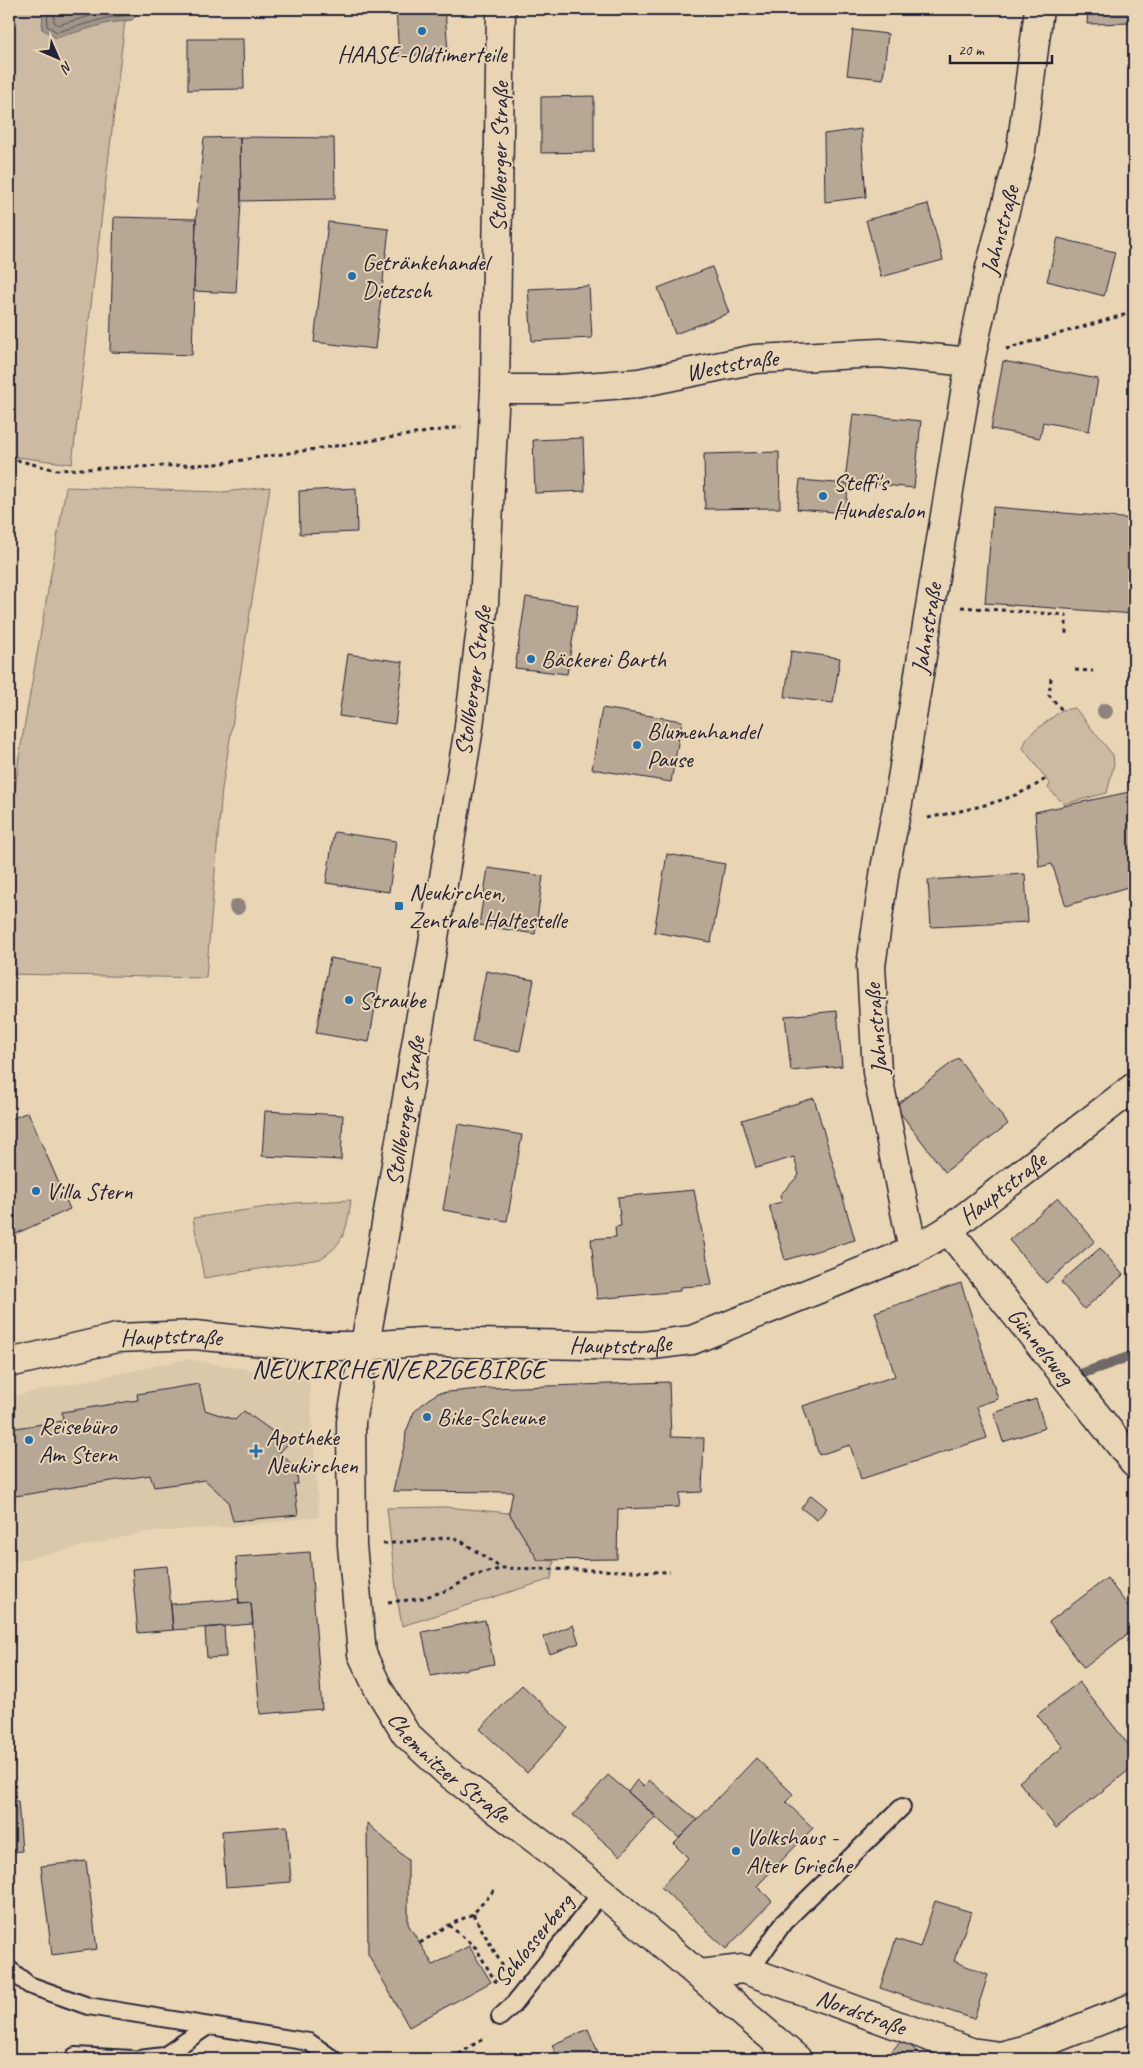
<svg xmlns="http://www.w3.org/2000/svg" width="1143" height="2068" viewBox="0 0 1143 2068" font-family="Caveat,sans-serif">
	<style>
		.built { fill: #dac8aa }
		.green { fill: #ccbba2; stroke: #776e6e }
		.water { fill: #a29588; stroke: #6f6769 }
		.lines { fill: none; stroke-linecap: round; stroke-linejoin: round }
		.shore { stroke: #55505a; stroke-width: 1 }
		.stream { stroke: #6f6769; stroke-width: 10 }
		.building { fill: #b7a895; stroke: #22223b }
		.lane-casing { stroke: #22223b; stroke-width: 20 }
		.street-casing { stroke: #22223b; stroke-width: 31 }
		.secondary-casing { stroke: #22223b; stroke-width: 31 }
		.path { stroke: #22223b; stroke-width: 3; stroke-dasharray: 4 4; stroke-linecap: butt }
		.lane { stroke: #e9d5b3; stroke-width: 16 }
		.street { stroke: #e9d5b3; stroke-width: 28 }
		.secondary { stroke: #e9d5b3; stroke-width: 28 }
		.tree { fill: #8e847d }
		.poi-dot { fill: #1f6fb2; stroke: #e9d5b3; stroke-width: 2 }
		.labels { text-anchor: middle; dominant-baseline: central; stroke-width: 4; stroke-linejoin: round; paint-order: stroke }
		.poi-label { font-size: 24px; fill: #22223b; stroke: #e9d5b3; text-anchor: start }
		.street-label { font-size: 24px; fill: #22223b; stroke: #e9d5b3 }
		.quarter-label { font-size: 26px; letter-spacing: 1px; fill: #22223b; stroke: #e9d5b3 }
	</style>
	<rect width="100%" height="100%" fill="#e9d5b3"/>
	<filter id="ink" filterUnits="userSpaceOnUse"><feTurbulence type="fractalNoise" baseFrequency=".02" numOctaves="2"/><feDisplacementMap in="SourceGraphic" scale="10" xChannelSelector="R" yChannelSelector="G"/><feConvolveMatrix kernelMatrix="1 2 1 2 8 2 1 2 1" color-interpolation-filters="sRGB"/></filter>
	<g filter="url(#ink)">
		<path class="built" d="M9,756L19,757L9,844Z
			M187,1359L309,1380L319,1517L240,1526L146,1532L9,1563V1397Z"/>
		<path class="green" d="M9,9H43L42,29L125,21L72,464L9,456Z
			M66,487L222,492L270,487L222,789L206,978L9,974V844L19,757Z
			M1075,708L1113,755L1114,764L1107,793L1064,804L1048,788L1050,784L1023,748L1028,736L1062,710Z
			M351,1200C347,1227 346,1243 320,1259L204,1278L193,1218L293,1203Z
			M446,1507L509,1513L538,1560L554,1561L551,1579L402,1626L397,1597L387,1508Z"/>
		<path class="water" d="M43,9H141L132,20L108,23L56,38L42,29Z"/>
		<g class="lines">
			<path class="shore" d="M48,9L47,26L57,32L106,18L129,15L135,9
				M54,9V22L58,25L105,12L127,9"/>
			<path class="stream" d="M1072,1377L1134,1355"/>
		</g>
		<path class="building" d="M396,9H445L448,53L399,56Z
			M1088,9H1134V23L1087,24Z
			M853,30L888,34L883,79L847,75Z
			M188,39H243L244,89L188,90Z
			M594,96V152L541,153V97Z
			M861,129L866,197L825,202L824,134Z
			M240,137L334,138L335,199L241,201Z
			M240,137L241,201L236,293L194,291L196,219L204,138Z
			M928,204L943,260L881,277L866,220Z
			M114,217L196,219L192,355L110,352Z
			M328,222L389,229L375,349L314,342Z
			M1058,238L1115,252L1104,296L1047,281Z
			M712,267L729,313L675,334L658,288Z
			M589,286L592,338L532,341L528,289Z
			M1003,361L1098,379L1089,431L1043,422L1040,438L991,429Z
			M853,414L921,421L914,488L845,481Z
			M583,438L585,491L535,493L533,440Z
			M779,452L780,508L705,509L704,454Z
			M800,480L848,484L846,513L797,509Z
			M356,488L357,532L300,534L299,491Z
			M993,507L1134,519V614L985,603Z
			M526,597L578,605L567,674L515,668Z
			M791,651L840,658L833,703L785,697Z
			M348,654L403,662L395,724L339,716Z
			M602,708L682,721L671,782L592,769Z
			M1134,791V885L1066,906L1052,864L1039,867L1035,812Z
			M334,832L396,841L389,892L326,883Z
			M667,854L725,864L711,942L654,932Z
			M488,868L543,876L535,934L479,925Z
			M1025,874L1028,922L931,927L928,880Z
			M330,958L382,967L369,1042L316,1033Z
			M486,971L534,980L520,1051L472,1042Z
			M837,1011L842,1066L791,1071L785,1016Z
			M958,1058L1008,1124L945,1172L895,1106Z
			M814,1098L855,1240L785,1260L769,1205L782,1202L780,1195L799,1175L794,1157L756,1168L742,1120Z
			M265,1111L343,1115L341,1160L262,1156Z
			M28,1112L70,1209L9,1237V1120Z
			M458,1124L522,1135L507,1221L443,1210Z
			M694,1190L712,1285L680,1287V1291L597,1299L591,1239L616,1237L615,1227L621,1226L618,1197Z
			M1058,1198L1095,1241L1046,1283L1009,1240Z
			M1100,1248L1123,1275L1084,1309L1061,1282Z
			M961,1283L998,1399L977,1406L987,1438L861,1479L850,1445L819,1455L803,1406L895,1376L875,1312Z
			M669,1382L671,1437L704,1438L702,1492L680,1493L679,1507L618,1509L617,1559L538,1560L509,1513L513,1492L393,1491L405,1443L406,1432L414,1412L427,1400L438,1393L490,1388Z
			M199,1384L205,1410L235,1420L244,1411L289,1443L280,1452L292,1465V1470L296,1469L298,1484H294L298,1515L233,1521L228,1501L205,1480L154,1487L150,1475L9,1497V1429L63,1421L62,1412L138,1400L137,1394Z
			M1036,1399L1045,1428L1003,1442L994,1413Z
			M811,1495L827,1508L817,1520L801,1508Z
			M310,1552L322,1709L260,1714L251,1603L239,1604L236,1557Z
			M167,1566L173,1630L138,1633L132,1569Z
			M1107,1578L1134,1614V1629L1084,1668L1049,1622Z
			M239,1599V1604L251,1603L253,1624L173,1630L171,1604Z
			M485,1620L494,1664L431,1676L422,1632Z
			M573,1625L579,1643L550,1654L543,1637Z
			M224,1626L226,1657L207,1658L205,1628Z
			M1079,1682L1134,1752V1766L1056,1828L1019,1782L1063,1747L1037,1715Z
			M522,1685L568,1728L527,1773L480,1729Z
			M756,1758L793,1794L786,1802L813,1828L757,1886L772,1901L726,1949L661,1887L688,1858L674,1844Z
			M608,1775L656,1816L620,1856L573,1815Z
			M637,1780L643,1786L649,1780L697,1820L679,1838L628,1792Z
			M9,1801H18L22,1851L9,1852Z
			M367,1823L408,1860V1924L433,1965L469,1946L491,1982L409,2027L368,1954Z
			M287,1826L291,1882L226,1887L222,1831Z
			M86,1861L97,1949L52,1955L41,1866Z
			M935,1901L971,1912L954,1961L988,1975L974,2019L880,1988L896,1939L920,1947Z
			M588,2029L601,2059H558L552,2045Z
			M903,2039L925,2059H884Z"/>
		<g class="lines">
			<g class="lane-casing">
				<path id="lane" d="M9,1969L29,1985L88,2006L309,2042L333,2059
					M750,1971L784,1922L902,1807
					M500,2017L513,2005L602,1892
					M75,2056L133,2059
					M139,2059L164,2056L208,2026"/>
			</g>
			<g class="street-casing">
				<g id="street">
					<path id="s1" d="M495,389H559L639,383L755,359L880,353L970,362"/>
					<path id="s2" d="M948,1230L1134,1462"/>
					<path id="s3" d="M913,1251L877,1072L871,966L885,869L898,803L970,362L990,268L1021,150L1039,9"/>
					<path id="s4" d="M699,1974L743,1969L971,2052L1000,2056L1028,2049L1134,2007"/>
				</g>
			</g>
			<g class="secondary-casing">
				<g id="secondary">
					<path id="s5" d="M501,9L495,389L484,603L468,734L379,1266L351,1422L352,1545L362,1654L379,1690L406,1734L447,1772L547,1848L602,1892L797,2059"/>
					<path id="s6" d="M9,1363L117,1338L195,1335L300,1346H365L422,1342L644,1346L692,1340L913,1251L948,1230L1134,1087"/>
				</g>
			</g>
			<path class="path" d="M1006,349L1134,312
				M9,458L56,470L216,464L461,427
				M961,607L1066,615V636
				M1075,670L1093,671
				M1051,678L1049,695L1062,710
				M928,818C968,809 1013,802 1047,778
				M383,1544L453,1537L464,1543L501,1568L670,1572
				M388,1602L419,1599L448,1590L473,1576L500,1569
				M473,1914L506,1972
				M449,1925L476,1948L495,1981L499,1982
				M420,1943L449,1925L473,1914L494,1890
				M452,2059L485,2037"/>
			<use href="#lane" class="lane"/>
			<use href="#street" class="street"/>
			<use href="#secondary" class="secondary"/>
		</g>
		<g class="tree">
			<circle cx="1105" cy="711" r="8"/>
			<circle cx="237" cy="907" r="8"/>
		</g>
	</g>
	<g class="poi-dot">
		<circle cx="422" cy="31" r="5"/>
		<circle cx="352" cy="276" r="5"/>
		<circle cx="823" cy="496" r="5"/>
		<circle cx="531" cy="659" r="5"/>
		<circle cx="637" cy="745" r="5"/>
		<rect x="394" y="901" width="10" height="10" rx="2.5"/>
		<circle cx="349" cy="1000" r="5"/>
		<circle cx="36" cy="1191" r="5"/>
		<circle cx="427" cy="1417" r="5"/>
		<circle cx="29" cy="1440" r="5"/>
		<path d="M253.5 1443.5h5v5h5v5h-5v5h-5v-5h-5v-5h5z"/>
		<circle cx="736" cy="1851" r="5"/>
	</g>
	<g class="labels">
		<g class="poi-label">
			<text x="422" y="54" text-anchor="middle">HAASE-Oldtimerteile</text>
			<text x="362" y="262">Getränkehandel<tspan x="362" dy="28">Dietzsch</tspan></text>
			<text x="833" y="482">Steffi's<tspan x="833" dy="28">Hundesalon</tspan></text>
			<text x="541" y="659">Bäckerei Barth</text>
			<text x="647" y="731">Blumenhandel<tspan x="647" dy="28">Pause</tspan></text>
			<text x="409" y="892">Neukirchen,<tspan x="409" dy="28">Zentrale Haltestelle</tspan></text>
			<text x="359" y="1000">Straube</text>
			<text x="46" y="1191">Villa Stern</text>
			<text x="437" y="1417">Bike-Scheune</text>
			<text x="39" y="1426">Reisebüro<tspan x="39" dy="28">Am Stern</tspan></text>
			<text x="266" y="1437">Apotheke<tspan x="266" dy="28">Neukirchen</tspan></text>
			<text x="746" y="1837">Volkshaus -<tspan x="746" dy="28">Alter Grieche</tspan></text>
		</g>
		<g class="street-label">
			<text transform="translate(499 157) rotate(-89)">Stollberger Straße</text>
			<text stroke="none"><textPath href="#s3" startOffset="1036">Jahnstraße</textPath></text>
			<text stroke="none"><textPath href="#s1" startOffset="239">Weststraße</textPath></text>
			<text stroke="none"><textPath href="#s3" startOffset="631">Jahnstraße</textPath></text>
			<text transform="translate(473 681) rotate(-82)">Stollberger Straße</text>
			<text transform="translate(876 1029) rotate(-95)">Jahnstraße</text>
			<text transform="translate(405 1111) rotate(-81)">Stollberger Straße</text>
			<text stroke="none"><textPath href="#s6" startOffset="1035">Hauptstraße</textPath></text>
			<text stroke="none"><textPath href="#s6" startOffset="165">Hauptstraße</textPath></text>
			<text stroke="none"><textPath href="#s6" startOffset="615">Hauptstraße</textPath></text>
			<text stroke="none"><textPath href="#s2" startOffset="149">Günnelsweg</textPath></text>
			<text stroke="none"><textPath href="#s5" startOffset="1802">Chemnitzer Straße</textPath></text>
			<text transform="translate(533 1940) rotate(-51)">Schlosserberg</text>
			<text stroke="none"><textPath href="#s4" startOffset="170">Nordstraße</textPath></text>
		</g>
		<g class="quarter-label">
			<text x="399" y="1369">NEUKIRCHEN/ERZGEBIRGE</text>
		</g>
	</g>
	<rect width="1143" height="2068" fill="none" stroke="#e9d5b3" stroke-width="30"/>
	<rect x="15" y="15" width="1113" height="2038" fill="none" stroke="#22223b" stroke-width="2" filter="url(#ink)"/>
	<g transform="translate(58 58) rotate(135)" stroke="#e9d5b3" stroke-width="4" paint-order="stroke">
	<path d="M0-4L9 19L0 12L-9 19Z" fill="#22223b"/>
	<text y="-8" font-size="14" font-weight="bold" text-anchor="middle" fill="#22223b">N</text>
	</g>
	<path d="M950 55v8h102v-8" fill="none" stroke="#22223b" stroke-width="2.5"/>
	<text x="958" y="55" font-size="15" fill="#22223b" stroke="#e9d5b3" stroke-width="4" paint-order="stroke">20 m</text>
</svg>
